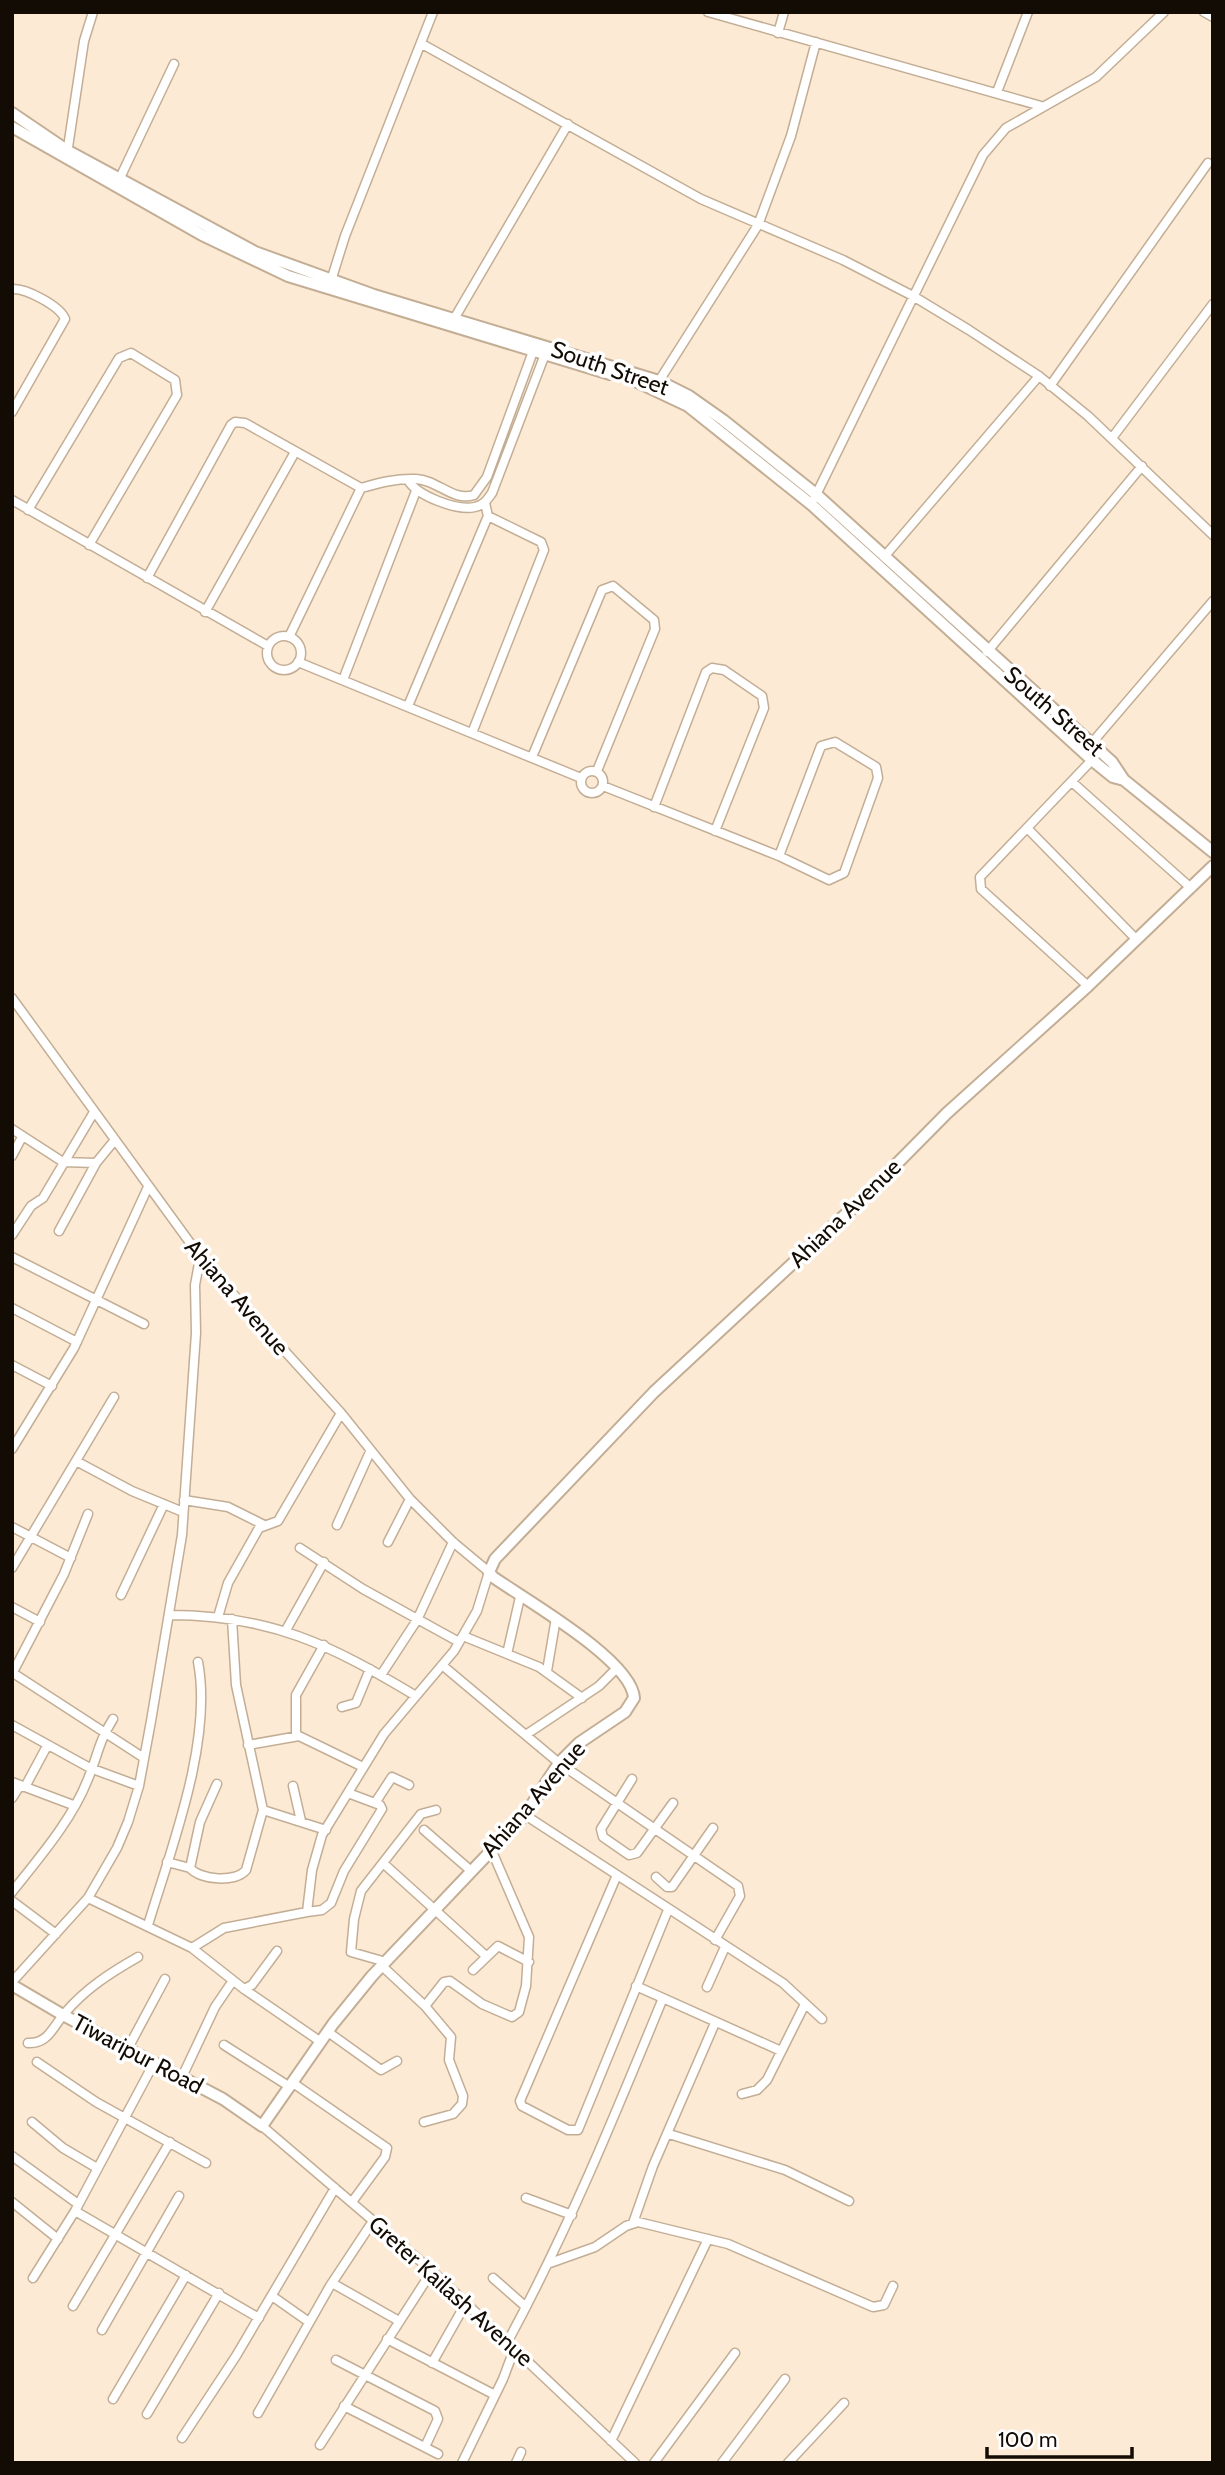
<svg xmlns="http://www.w3.org/2000/svg" width="1225" height="2475" viewBox="0 0 1225 2475" font-family="Cabin,sans-serif">
	<style>
		.lines { fill: none; stroke-linecap: round; stroke-linejoin: round }
		.minor-casing { stroke: #c3ae95; stroke-width: 11 }
		.tertiary-casing { stroke: #c3ae95; stroke-width: 14 }
		.minor { stroke: #fff; stroke-width: 8 }
		.tertiary { stroke: #fff; stroke-width: 10 }
		.labels { text-anchor: middle; dominant-baseline: central; stroke-width: 7; stroke-linejoin: round; paint-order: stroke }
		.street-label { font-size: 23px; fill: #130c04; stroke: #fff }
	</style>
	<rect width="100%" height="100%" fill="#fcead5"/>
	<g class="lines">
		<g class="minor-casing">
			<path id="minor" d="M708,12L1041,106
				M1204,12L1213,17
				M778,33L784,12
				M422,44L701,199L843,260L913,296L969,330L1039,376L1088,416L1213,535
				M997,92L1028,12
				M67,154L84,41L93,12
				M119,180L174,64
				M330,284L345,236L433,12
				M12,289C26,288 60,306 65,319L12,412
				M454,319L568,124
				M659,381L758,225L791,136L816,42
				M1050,386L1208,163
				M1112,438L1213,304
				M408,480C417,496 457,511 475,507C484,505 487,500 492,493L547,349
				M361,488C379,483 397,478 416,479C438,480 453,502 474,495L487,477L535,346
				M814,499L983,155L1006,128L1096,77L1164,12
				M12,500L268,646
				M28,510L119,358L131,353L175,380L177,395L89,545
				M884,557L1039,376
				M147,578L231,425L235,422L245,423L361,488L289,637
				M205,612L295,452
				M267 653a17 17 0 1 1 34 0a17 17 0 1 1-34 0Z
				M987,652L1142,466
				M298,662L581,778
				M343,680L416,491
				M408,706L488,516L485,503
				M472,733L544,550L541,542L488,516
				M1091,744L1213,601
				M532,757L602,590L613,586L654,620L655,629L597,771
				M581 782a11 11 0 1 1 22 0a11 11 0 1 1-22 0Z
				M1072,782L1191,888
				M603,786L779,856L829,880L844,873L878,778L876,767L835,742L821,746L779,856
				M654,807L706,672L712,668L724,670L762,696L764,708L715,831
				M1028,829L1137,940
				M1088,986L981,889L980,877L1092,760
				M12,998L204,1262L341,1413L410,1499L453,1542L489,1572L477,1611L454,1651L384,1734L322,1835L312,1870L307,1912L224,1928L192,1948L88,1898L12,1982
				M12,1129L63,1162L96,1163
				M12,1156L22,1137
				M59,1231L96,1163L114,1141
				M12,1235L31,1206L43,1198L94,1112
				M12,1257L144,1324
				M12,1308L77,1342
				M12,1365L52,1386
				M12,1449L74,1348L148,1187
				M76,1461L132,1491L183,1512
				M184,1500L228,1507L264,1525
				M337,1525L370,1452
				M12,1527L71,1558
				M388,1542L410,1499
				M300,1548L363,1589L459,1642
				M12,1568L114,1397
				M121,1595L164,1504
				M12,1607L40,1622
				M169,1615C271,1615 331,1645 416,1696
				M218,1617L228,1583L259,1528L278,1521L341,1413
				M286,1630L324,1562
				M463,1636L539,1667L582,1698
				M507,1654L520,1597
				M442,1665L559,1763L738,1886L740,1896L715,1940
				M547,1671L556,1618
				M13,1673L144,1758
				M12,1674L64,1574L88,1514
				M381,1675L417,1620L453,1542
				M342,1707L356,1703L370,1669
				M12,1725L90,1768L139,1786
				M527,1734L599,1686L617,1668
				M296,1736V1695L324,1645
				M248,1745L299,1736L363,1767
				M632,1779L601,1829L603,1837L629,1855L637,1853L673,1803
				M12,1782L73,1805
				M217,1784L200,1822L190,1868C200,1880 236,1883 246,1870L263,1810L236,1685L232,1619
				M293,1786L301,1821
				M12,1798L19,1787H25L47,1746
				M375,1803L392,1777L409,1785
				M263,1810L326,1830
				M525,1815L783,1983L822,2019
				M424,1830L470,1870
				M167,1862L190,1868
				M383,1863L486,1956
				M617,1875L520,2101L522,2106L568,2130H578L668,1910
				M656,1877L667,1887H672L713,1828
				M12,1892C39,1858 72,1820 88,1779C98,1755 98,1743 113,1719
				M88,1898L117,1848L128,1822L139,1786L151,1721L182,1535L196,1333L195,1285L200,1258
				M12,1901L56,1934
				M307,1912L322,1910L331,1903L344,1871L382,1809L380,1805L348,1793
				M148,1925C171,1849 213,1741 198,1662
				M192,1948L244,1989L252,1985L277,1951
				M386,1962L351,1952L354,1919L361,1891L421,1814L436,1810
				M382,1966L425,2006L451,2037L449,2060L463,2096L462,2104L453,2114L424,2122
				M473,1970L498,1946L529,1962
				M636,1986L781,2051
				M707,1987L725,1947
				M244,1989L321,2042
				M425,2006L444,1982L450,1981L482,2004L512,2017L519,2012L526,1986L529,1937L491,1849
				M328,2032L381,2070L397,2061
				M28,2043C48,2044 53,2027 64,2014C85,1989 110,1973 138,1957
				M224,2045L290,2087
				M127,2050L165,1979
				M37,2062L96,2102L206,2163
				M182,2077L215,2007L232,1982
				M293,2083L387,2148L385,2157L352,2202
				M742,2094L757,2090L767,2080L805,2004
				M32,2122L63,2148L97,2168
				M262,2126L432,2271L635,2463
				M669,2134L785,2170L849,2201
				M12,2156L78,2204
				M526,2198L572,2215
				M12,2202L58,2239
				M75,2211L259,2318
				M633,2223L653,2166L715,2023
				M550,2263L595,2247L626,2226L638,2222L728,2244L873,2307L884,2305L893,2286
				M33,2278L75,2211L154,2063
				M493,2278L526,2307
				M332,2283L399,2321
				M272,2296L309,2322
				M73,2306L170,2142
				M102,2330L179,2196
				M387,2339L495,2395
				M508,2341C568,2230 615,2115 663,1998
				M336,2360L435,2411L438,2419L425,2447
				M432,2363L466,2303
				M113,2399L186,2275
				M344,2406L438,2454
				M258,2413L330,2286L373,2221
				M147,2414L219,2293
				M182,2438L236,2356L335,2188
				M611,2441L708,2239
				M320,2445L432,2271
				M462,2463L503,2379L515,2347
				M516,2463L521,2452
				M654,2463L735,2353
				M722,2463L785,2379
				M788,2463L844,2403"/>
		</g>
		<g class="tertiary-casing">
			<path id="tertiary" d="M12,113L68,151L255,252L374,295L659,381L689,396L723,420L817,495L1112,762L1124,780L1213,852
				M12,127L202,235L288,276L610,374
				M633,380L688,406L812,505L1092,760L1113,777L1124,780
				M12,1985L63,2015L223,2099L262,2126L333,2024L372,1976L525,1815L559,1763L579,1743L625,1712L634,1698C632,1660 524,1599 493,1577L489,1572L495,1559L654,1392L859,1202L947,1113L1088,986L1213,866"/>
		</g>
		<use href="#minor" class="minor"/>
		<use href="#tertiary" class="tertiary"/>
	</g>
	<g class="labels">
		<g class="street-label">
			<text transform="translate(610 368) rotate(19)">South Street</text>
			<text transform="translate(1054 711) rotate(41)">South Street</text>
			<text transform="translate(845 1213) rotate(-44)">Ahiana Avenue</text>
			<text transform="translate(237 1297) rotate(49)">Ahiana Avenue</text>
			<text transform="translate(533 1799) rotate(-49)">Ahiana Avenue</text>
			<text transform="translate(138 2054) rotate(28)">Tiwaripur Road</text>
			<text transform="translate(451 2291) rotate(42)">Greter Kailash Avenue</text>
		</g>
	</g>
	<rect width="1225" height="2475" fill="none" stroke="#130c04" stroke-width="28"/>
	<path d="M987 2447v10h145v-10" fill="none" stroke="#130c04" stroke-width="3.5"/>
	<text x="998" y="2447" font-size="21" fill="#130c04" stroke="#ffffff" stroke-width="5" paint-order="stroke">100 m</text>
</svg>
